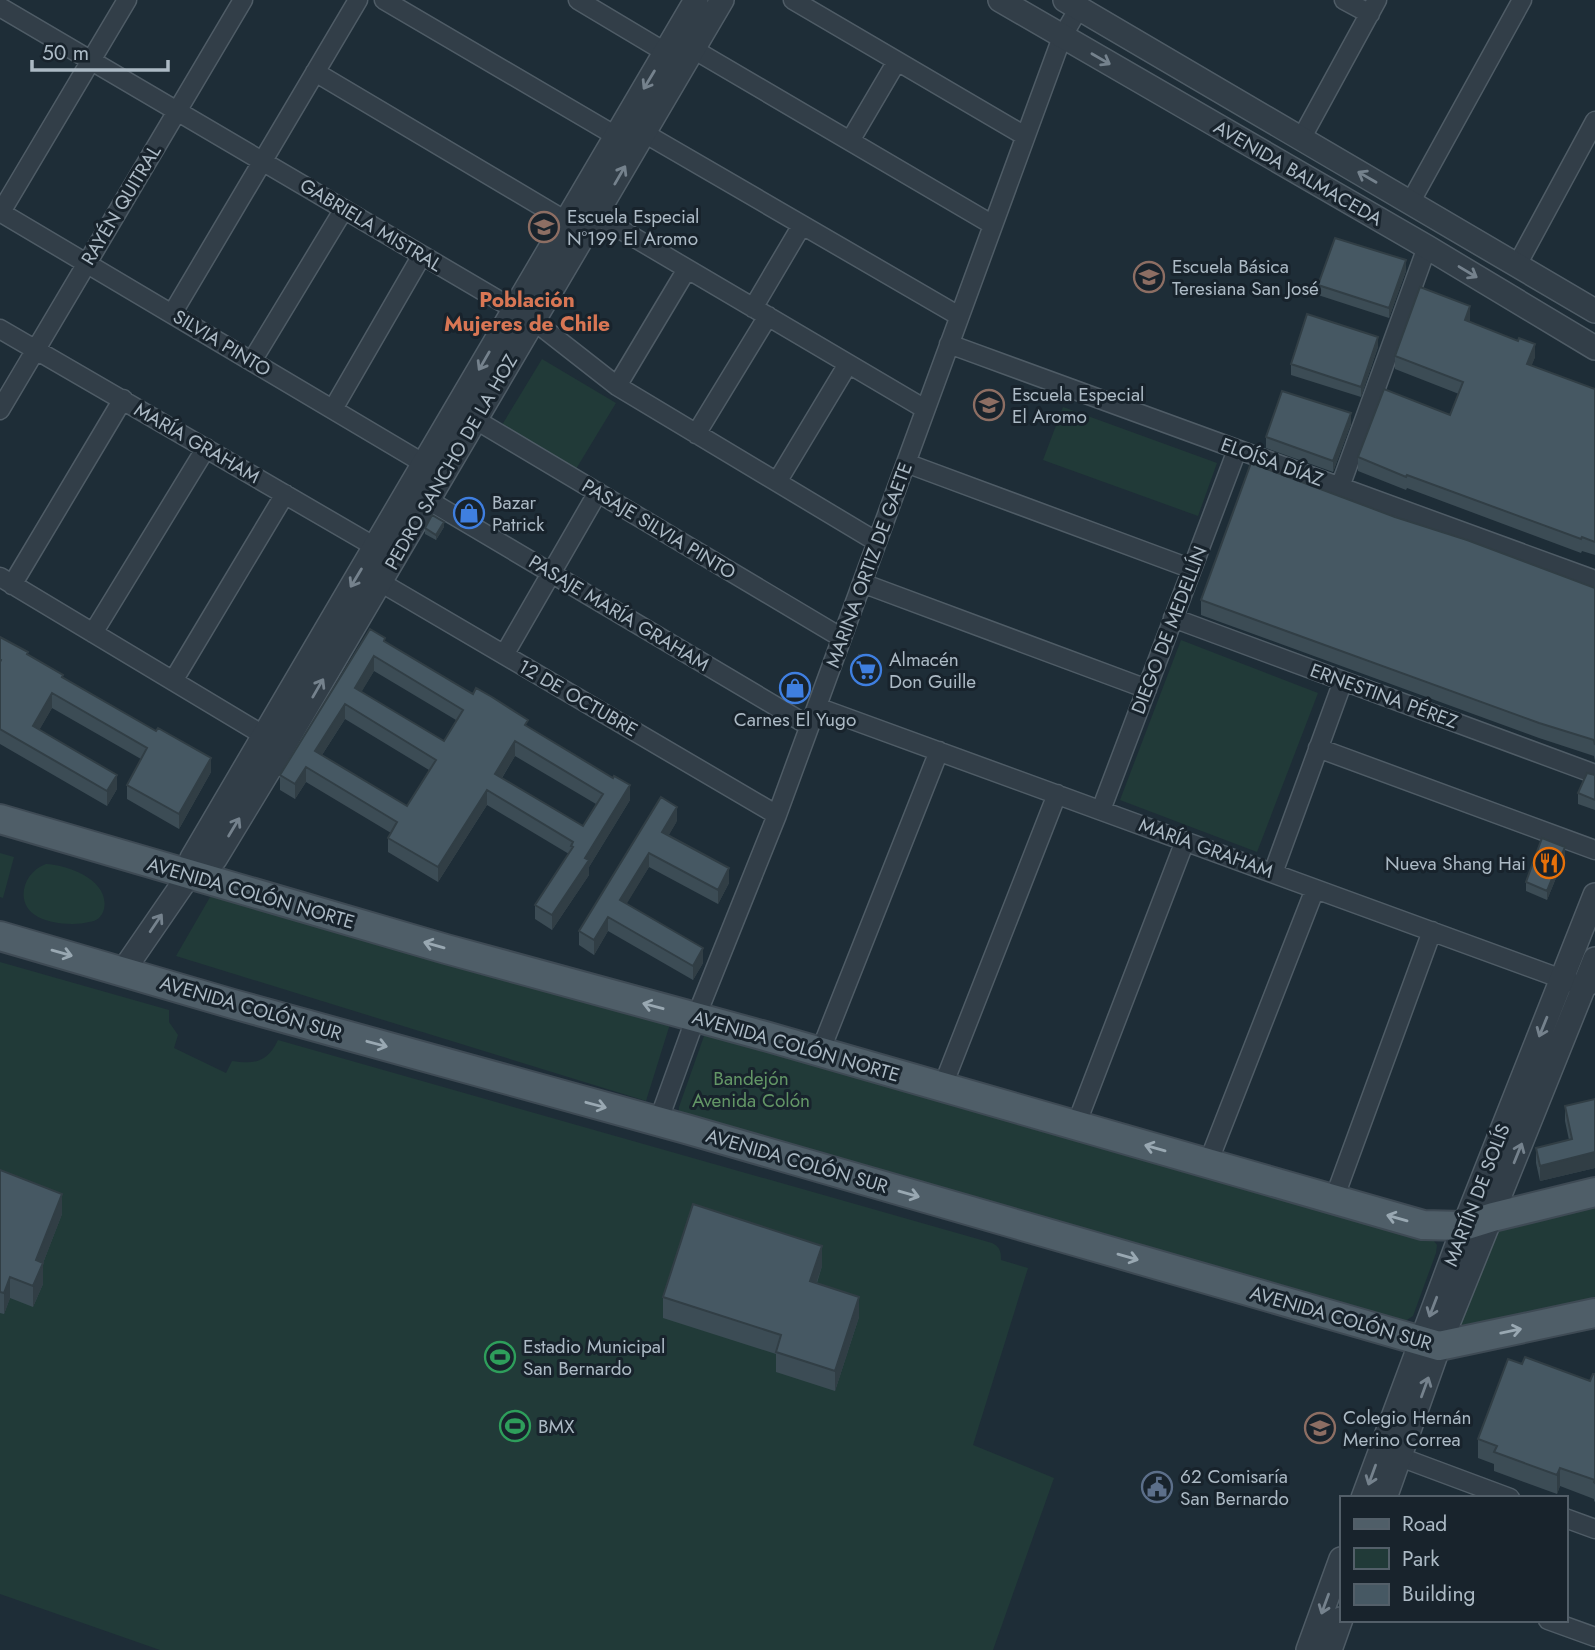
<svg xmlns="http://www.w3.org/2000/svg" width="1595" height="1650" viewBox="0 0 1595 1650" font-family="Jost,sans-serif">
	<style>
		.green { fill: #213a38 }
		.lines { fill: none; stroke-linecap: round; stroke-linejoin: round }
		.minor-casing { stroke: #4f5c66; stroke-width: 21 }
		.tertiary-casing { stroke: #4f5c66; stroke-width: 26 }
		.primary-casing { stroke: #3e4a54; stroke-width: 32 }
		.minor { stroke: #323e48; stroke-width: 18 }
		.tertiary { stroke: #323e48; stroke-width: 23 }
		.primary { stroke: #4f5e68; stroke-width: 28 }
		.wall { fill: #3c4c55; fill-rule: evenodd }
		.shaded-wall { fill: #313e45 }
		.building { fill: #465863; stroke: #313e45; stroke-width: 2; fill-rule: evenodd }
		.oneway { stroke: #75828d }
		.oneway2 { stroke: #99a8b2 }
		.labels { text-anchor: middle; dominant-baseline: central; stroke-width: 6; stroke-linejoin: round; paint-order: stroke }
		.street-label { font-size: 19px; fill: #acbac5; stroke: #18232c }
		.poi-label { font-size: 19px; fill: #acbac5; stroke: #18232c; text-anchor: start }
		.park-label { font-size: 19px; fill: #639666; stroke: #18232c }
		.neighbourhood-label { font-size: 21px; font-weight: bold; fill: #d87654; stroke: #18232c }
	</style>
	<rect width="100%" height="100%" fill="#1e2d37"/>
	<path class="green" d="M542,359L616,403L576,469L502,425Z
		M1063,407L1217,463L1198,516L1043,460Z
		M1181,640L1318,693L1257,852L1120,800Z
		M0,853L14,857L3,898L0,897Z
		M46,864C68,865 110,880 104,909C102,917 97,921 89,922C75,926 48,924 35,915C15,902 23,872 46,864Z
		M217,885L670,1024L646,1101L176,956Z
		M0,962L169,1010V1022L178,1035L174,1048L226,1073L232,1061C255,1064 267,1063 278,1040L992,1243C1000,1247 1001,1251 1001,1260L1028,1268L973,1445L1054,1478L993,1650H160L0,1594Z
		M707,1032L1431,1237L1437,1245L1436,1253L1413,1316L1402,1323L679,1114V1107L704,1036Z
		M1595,1199V1302L1464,1328L1458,1320L1492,1231Z"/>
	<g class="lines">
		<g class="minor-casing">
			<path id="minor" d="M384,0L616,136
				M578,0L665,52
				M793,0L1025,136
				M1344,0L1370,14
				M0,7L534,321L617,386L877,542
				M693,49L993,225
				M315,72L566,221
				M644,133L959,316
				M1301,139L1377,0
				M850,141L897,61
				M1410,203L1522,0
				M0,212L433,469
				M1,212L127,0
				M596,215L925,409
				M1517,265L1595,121
				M753,308L802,225
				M172,314L358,0
				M0,329L384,552
				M949,344L1595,580
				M252,361L344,209
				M617,386L687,269
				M333,409L422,255
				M0,410L243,0
				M476,420L842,638
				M696,434L768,316
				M906,463L1192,569
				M777,482L848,364
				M1340,487L1427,247
				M428,500L809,726
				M0,577L273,741
				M380,582L777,815
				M862,583L1147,689
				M12,585L123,399
				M1173,618L1595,774
				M93,633L206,448
				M504,655L598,492
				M173,681L285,494
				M817,707L1584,987L1595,984
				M1318,748L1595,850
				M1101,810L1237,450
				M1273,873L1343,681
				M820,1052L939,751
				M942,1088L1057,794
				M658,1122L696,1017L777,815L1062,37L1079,8
				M1076,1125L1185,841
				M1208,1163L1315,889
				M1334,1199L1432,931
				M1400,1457L1510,1498
				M1565,1518L1595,1529
				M1548,1620L1595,1637"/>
		</g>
		<g class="tertiary-casing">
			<path id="tertiary" d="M1000,0L1427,247L1595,348
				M1065,0L1595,311
				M189,875L200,871L215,859L283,747L722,0
				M123,971L189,875L192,858L696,0
				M1363,1498L1464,1226L1595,895
				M1385,1498L1439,1346L1595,959
				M1308,1650L1341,1559
				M1330,1650L1341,1619"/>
		</g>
		<g class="primary-casing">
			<path id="primary" d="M0,819L446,949L765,1036L1423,1225L1464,1226L1493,1217L1595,1192
				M0,936L233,1004L686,1129L1439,1346L1595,1313"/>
		</g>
		<use href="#minor" class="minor"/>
		<use href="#tertiary" class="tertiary"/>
		<use href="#primary" class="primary"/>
	</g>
	<path class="wall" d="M1406,271L1389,318L1318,295V285Z
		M1470,320L1469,322L1535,357L1531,366L1595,389V555L1582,551L1581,553L1407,488L1406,490L1358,471V457L1450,415L1459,394L1395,369V356Z
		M1378,347L1361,397L1291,375V364Z
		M1351,424L1333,472L1266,448V437Z
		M1395,517L1595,588V761L1594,756L1539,738L1201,615V600Z
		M444,527L436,540L425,534V528Z
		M0,637L211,772L179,829L127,799V785L141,759L52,708L39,730L117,789L107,806L0,744Z
		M385,642L528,727L630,800L589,867V875L552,930L535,919V905L569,854L487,805L438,882L388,852V838L391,833L306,782L295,799L280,790V775ZM374,671L456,720L444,741L361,692ZM345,719L429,770L407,806L322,755ZM515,756L596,804L583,826L502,778Z
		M877,667L872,680L854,674V668Z
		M1595,775V810L1578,804V793Z
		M677,821L668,836L729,883L718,904L649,867L626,904L703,963L693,980L608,931L594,955L579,945V931Z
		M1565,856L1547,900L1526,891V882Z
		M1595,1099V1168L1540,1181L1536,1163V1148L1569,1140L1565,1121V1106Z
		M0,1170L62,1214L43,1263V1284L33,1307L10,1298L4,1314L0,1313Z
		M822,1266L817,1283L859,1317L835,1391L776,1372V1354L663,1318V1297Z
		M1522,1364L1590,1381L1595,1374V1502L1594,1501V1499L1560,1486L1557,1494L1494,1471V1464L1478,1458V1439Z"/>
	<path class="shaded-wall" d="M1406,260V271L1389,318V308Z
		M1470,306V320L1465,334V320Z
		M1378,337V347L1361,397V387Z
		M1535,344V357L1527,378V364Z
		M1351,413V424L1333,472V461Z
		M444,522V527L436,540V535Z
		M374,656V671L355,703V688Z
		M877,661V667L872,680V675Z
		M52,693V708L33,741V726Z
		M345,704V719L315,766V751Z
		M515,741V756L495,789V774Z
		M211,758V772L179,829V814Z
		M306,767V782L295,799V784Z
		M117,775V789L107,806V791Z
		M630,785V800L589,867V875L552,930V915L585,858Z
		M487,790V805L438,882V867Z
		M677,807V821L662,847V832Z
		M1565,847V856L1547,900V891Z
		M649,853V867L620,915V900Z
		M729,868V883L718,904V890Z
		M608,917V931L594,955V940Z
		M703,948V963L693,980V966Z
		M1595,1152V1168L1540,1181V1166Z
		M62,1194V1214L43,1263V1284L33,1307V1286L36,1260Z
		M822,1246V1266L810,1302V1281Z
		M10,1277V1298L4,1314V1293Z
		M859,1297V1317L835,1391V1371Z
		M1560,1468V1486L1557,1494V1475Z"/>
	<path class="building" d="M1335,238L1406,260L1389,308L1318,285Z
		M1420,287L1470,306L1465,320L1518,341L1519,338L1535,344L1527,364L1595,389V542L1582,537L1581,539L1407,475L1406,477L1358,457L1384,389L1450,415L1463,382L1395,356Z
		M1307,314L1378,337L1361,387L1291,364Z
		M1282,391L1351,413L1333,461L1266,437Z
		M1251,463L1395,517L1467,540L1595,588V745L1594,740L1539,723L1201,600Z
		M432,515L444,522L436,535L425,528Z
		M370,629L385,638L384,641L473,694L476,688L492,697L528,720L525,725L613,778L614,776L630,785L585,858L589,860L552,915L535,905L573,847L571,846L573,842L487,790L438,867L388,838L397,822L306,767L295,784L280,775ZM374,656L463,710L444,741L355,688ZM345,704L436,760L407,806L315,751ZM515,741L603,794L583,826L495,774Z
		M0,637L28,652L27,654L63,675L62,677L156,731L158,728L211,758L179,814L127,785L147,748L52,693L33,726L117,775L107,791L0,729V662L1,660L0,659Z
		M859,655L877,661L872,675L854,668Z
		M1587,773L1595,775V800L1578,793Z
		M661,797L677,807L662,832L729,868L718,890L649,853L620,900L703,948L693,966L608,917L594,940L579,931Z
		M1542,838L1565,847L1547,891L1526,882Z
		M1595,1099V1152L1540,1166L1536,1148L1572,1139L1565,1106Z
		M0,1170L62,1194L36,1260L43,1263L33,1286L10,1277L4,1293L0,1292Z
		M693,1204L822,1246L810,1281L859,1297L835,1371L776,1352L781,1335L663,1297Z
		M1525,1357L1590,1381L1593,1374H1595V1483L1594,1482L1595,1480L1560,1468L1557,1475L1494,1452L1497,1446L1478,1439L1508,1359L1522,1364Z"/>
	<defs><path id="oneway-shaft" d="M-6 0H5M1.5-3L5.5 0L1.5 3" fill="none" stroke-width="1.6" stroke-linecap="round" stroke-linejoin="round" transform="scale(1.75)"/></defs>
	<g class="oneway">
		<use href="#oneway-shaft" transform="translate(1101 59) rotate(30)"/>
		<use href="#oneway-shaft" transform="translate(649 80) rotate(121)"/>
		<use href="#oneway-shaft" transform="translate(620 175) rotate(-60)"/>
		<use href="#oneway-shaft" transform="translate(1367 177) rotate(-150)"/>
		<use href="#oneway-shaft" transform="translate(1468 272) rotate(31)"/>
		<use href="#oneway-shaft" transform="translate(484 361) rotate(120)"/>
		<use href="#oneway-shaft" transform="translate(356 578) rotate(121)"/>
		<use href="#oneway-shaft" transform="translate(318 688) rotate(-60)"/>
		<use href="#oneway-shaft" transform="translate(234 827) rotate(-59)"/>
		<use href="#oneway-shaft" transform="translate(156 923) rotate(-56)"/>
		<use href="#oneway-shaft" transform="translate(1543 1027) rotate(112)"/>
		<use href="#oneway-shaft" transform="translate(1518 1153) rotate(-68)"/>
		<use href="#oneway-shaft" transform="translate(1433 1307) rotate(111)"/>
		<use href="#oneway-shaft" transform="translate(1425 1387) rotate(-70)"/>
		<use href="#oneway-shaft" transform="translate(1372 1475) rotate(110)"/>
		<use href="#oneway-shaft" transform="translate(1325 1604) rotate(110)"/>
	</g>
	<g class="oneway2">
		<use href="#oneway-shaft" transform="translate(434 945) rotate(-164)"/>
		<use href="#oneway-shaft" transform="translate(62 953) rotate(16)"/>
		<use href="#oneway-shaft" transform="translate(653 1006) rotate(-165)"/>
		<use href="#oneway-shaft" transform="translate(377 1044) rotate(15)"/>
		<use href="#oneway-shaft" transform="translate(596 1105) rotate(15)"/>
		<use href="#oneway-shaft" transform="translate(1155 1148) rotate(-164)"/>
		<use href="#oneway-shaft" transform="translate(909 1194) rotate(16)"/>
		<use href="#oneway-shaft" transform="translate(1397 1218) rotate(-164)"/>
		<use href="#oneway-shaft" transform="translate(1128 1257) rotate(16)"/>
		<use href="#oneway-shaft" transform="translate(1511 1331) rotate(-12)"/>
	</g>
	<defs>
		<g id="school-ring" transform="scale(1.575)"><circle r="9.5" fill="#18232c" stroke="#8d6e63" stroke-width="1.5"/><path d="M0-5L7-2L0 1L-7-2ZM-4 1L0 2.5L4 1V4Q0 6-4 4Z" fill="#8d6e63"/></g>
		<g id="shop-ring" transform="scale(1.575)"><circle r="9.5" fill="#18232c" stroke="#3f7fe0" stroke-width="1.5"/><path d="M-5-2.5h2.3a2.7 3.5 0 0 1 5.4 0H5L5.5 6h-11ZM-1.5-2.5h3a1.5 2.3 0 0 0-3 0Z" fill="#3f7fe0"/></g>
		<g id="supermarket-ring" transform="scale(1.575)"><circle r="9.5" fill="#18232c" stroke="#3f7fe0" stroke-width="1.5"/><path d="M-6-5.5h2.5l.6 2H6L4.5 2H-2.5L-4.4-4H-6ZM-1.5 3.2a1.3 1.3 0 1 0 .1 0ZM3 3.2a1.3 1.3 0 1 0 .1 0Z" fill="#3f7fe0"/></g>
		<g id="restaurant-ring" transform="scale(1.575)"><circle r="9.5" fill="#18232c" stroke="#e8710a" stroke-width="1.5"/><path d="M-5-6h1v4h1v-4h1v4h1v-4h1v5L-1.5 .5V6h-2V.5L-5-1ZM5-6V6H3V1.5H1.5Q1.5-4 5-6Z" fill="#e8710a"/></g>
		<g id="stadium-ring" transform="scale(1.575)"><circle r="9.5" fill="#18232c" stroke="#2e9e5b" stroke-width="1.5"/><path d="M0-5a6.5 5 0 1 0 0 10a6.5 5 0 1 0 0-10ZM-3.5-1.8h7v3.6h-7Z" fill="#2e9e5b"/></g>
		<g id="civic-ring" transform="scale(1.575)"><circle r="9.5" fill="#18232c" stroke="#5c6f8a" stroke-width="1.5"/><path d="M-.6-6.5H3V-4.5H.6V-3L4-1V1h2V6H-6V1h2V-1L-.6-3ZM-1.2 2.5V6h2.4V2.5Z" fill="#5c6f8a"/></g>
	</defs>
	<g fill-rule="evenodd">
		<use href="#school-ring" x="544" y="227"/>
		<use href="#school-ring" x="1149" y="277"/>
		<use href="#school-ring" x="989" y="405"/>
		<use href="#shop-ring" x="469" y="513"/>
		<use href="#supermarket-ring" x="866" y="670"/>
		<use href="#shop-ring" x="795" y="688"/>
		<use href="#restaurant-ring" x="1549" y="863"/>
		<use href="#stadium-ring" x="500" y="1357"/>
		<use href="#stadium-ring" x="515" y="1426"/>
		<use href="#school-ring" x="1320" y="1428"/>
		<use href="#civic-ring" x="1157" y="1487"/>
	</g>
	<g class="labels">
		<g class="street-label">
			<text transform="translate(1298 173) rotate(30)">AVENIDA BALMACEDA</text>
			<text transform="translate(121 205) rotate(-59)">RAYÉN QUITRAL</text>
			<text transform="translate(371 225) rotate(31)">GABRIELA MISTRAL</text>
			<text transform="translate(222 343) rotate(31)">SILVIA PINTO</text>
			<text transform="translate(197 443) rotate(30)">MARÍA GRAHAM</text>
			<text transform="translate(451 462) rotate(-60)">PEDRO SANCHO DE LA HOZ</text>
			<text transform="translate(1272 462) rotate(20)">ELOÍSA DÍAZ</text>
			<text transform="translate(659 529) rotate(31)">PASAJE SILVIA PINTO</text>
			<text transform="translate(869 565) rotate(-70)">MARINA ORTIZ DE GAETE</text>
			<text transform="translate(619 613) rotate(31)">PASAJE MARÍA GRAHAM</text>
			<text transform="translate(1169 630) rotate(-69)">DIEGO DE MEDELLÍN</text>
			<text transform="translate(1384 696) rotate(20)">ERNESTINA PÉREZ</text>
			<text transform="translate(578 698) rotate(30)">12 DE OCTUBRE</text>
			<text transform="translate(1206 848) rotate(20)">MARÍA GRAHAM</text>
			<text transform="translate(251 893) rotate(16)">AVENIDA COLÓN NORTE</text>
			<text transform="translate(251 1008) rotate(16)">AVENIDA COLÓN SUR</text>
			<text transform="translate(796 1046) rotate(16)">AVENIDA COLÓN NORTE</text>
			<text transform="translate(797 1161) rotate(16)">AVENIDA COLÓN SUR</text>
			<text transform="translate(1477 1195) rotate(-69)">MARTÍN DE SOLÍS</text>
			<text transform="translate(1341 1318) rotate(16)">AVENIDA COLÓN SUR</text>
		</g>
		<g class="poi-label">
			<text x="567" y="216">Escuela Especial<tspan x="567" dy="22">N°199 El Aromo</tspan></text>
			<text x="1172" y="266">Escuela Básica<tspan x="1172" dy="22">Teresiana San José</tspan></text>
			<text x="1012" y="394">Escuela Especial<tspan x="1012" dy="22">El Aromo</tspan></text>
			<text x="492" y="502">Bazar<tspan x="492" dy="22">Patrick</tspan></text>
			<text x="889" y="659">Almacén<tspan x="889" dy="22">Don Guille</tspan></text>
			<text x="795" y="719" text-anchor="middle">Carnes El Yugo</text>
			<text x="1526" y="863" text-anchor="end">Nueva Shang Hai</text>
			<text x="523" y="1346">Estadio Municipal<tspan x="523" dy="22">San Bernardo</tspan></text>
			<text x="1343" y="1417">Colegio Hernán<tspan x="1343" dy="22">Merino Correa</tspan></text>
			<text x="538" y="1426">BMX</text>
			<text x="1180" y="1476">62 Comisaría<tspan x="1180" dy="22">San Bernardo</tspan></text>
		</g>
		<g class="park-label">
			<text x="751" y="1078">Bandejón<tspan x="751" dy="22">Avenida Colón</tspan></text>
		</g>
		<g class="neighbourhood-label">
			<text x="527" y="300">Población<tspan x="527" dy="24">Mujeres de Chile</tspan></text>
		</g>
	</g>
	<rect x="1340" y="1496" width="228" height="126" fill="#18232c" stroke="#535f69" stroke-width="2"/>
	<rect x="1354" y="1519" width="35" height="10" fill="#4f5e68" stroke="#535f69" stroke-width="2"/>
	<text x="1402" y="1531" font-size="21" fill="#acbac5">Road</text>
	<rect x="1354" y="1548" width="35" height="21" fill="#213a38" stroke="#535f69" stroke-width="2"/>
	<text x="1402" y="1566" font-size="21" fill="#acbac5">Park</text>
	<rect x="1354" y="1584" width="35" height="21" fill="#465863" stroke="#535f69" stroke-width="2"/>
	<text x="1402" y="1601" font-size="21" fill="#acbac5">Building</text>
	<path d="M32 60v10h136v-10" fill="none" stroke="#acbac5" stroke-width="3.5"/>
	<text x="42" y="60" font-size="21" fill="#acbac5" stroke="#18232c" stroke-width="5" paint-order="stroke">50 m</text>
</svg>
